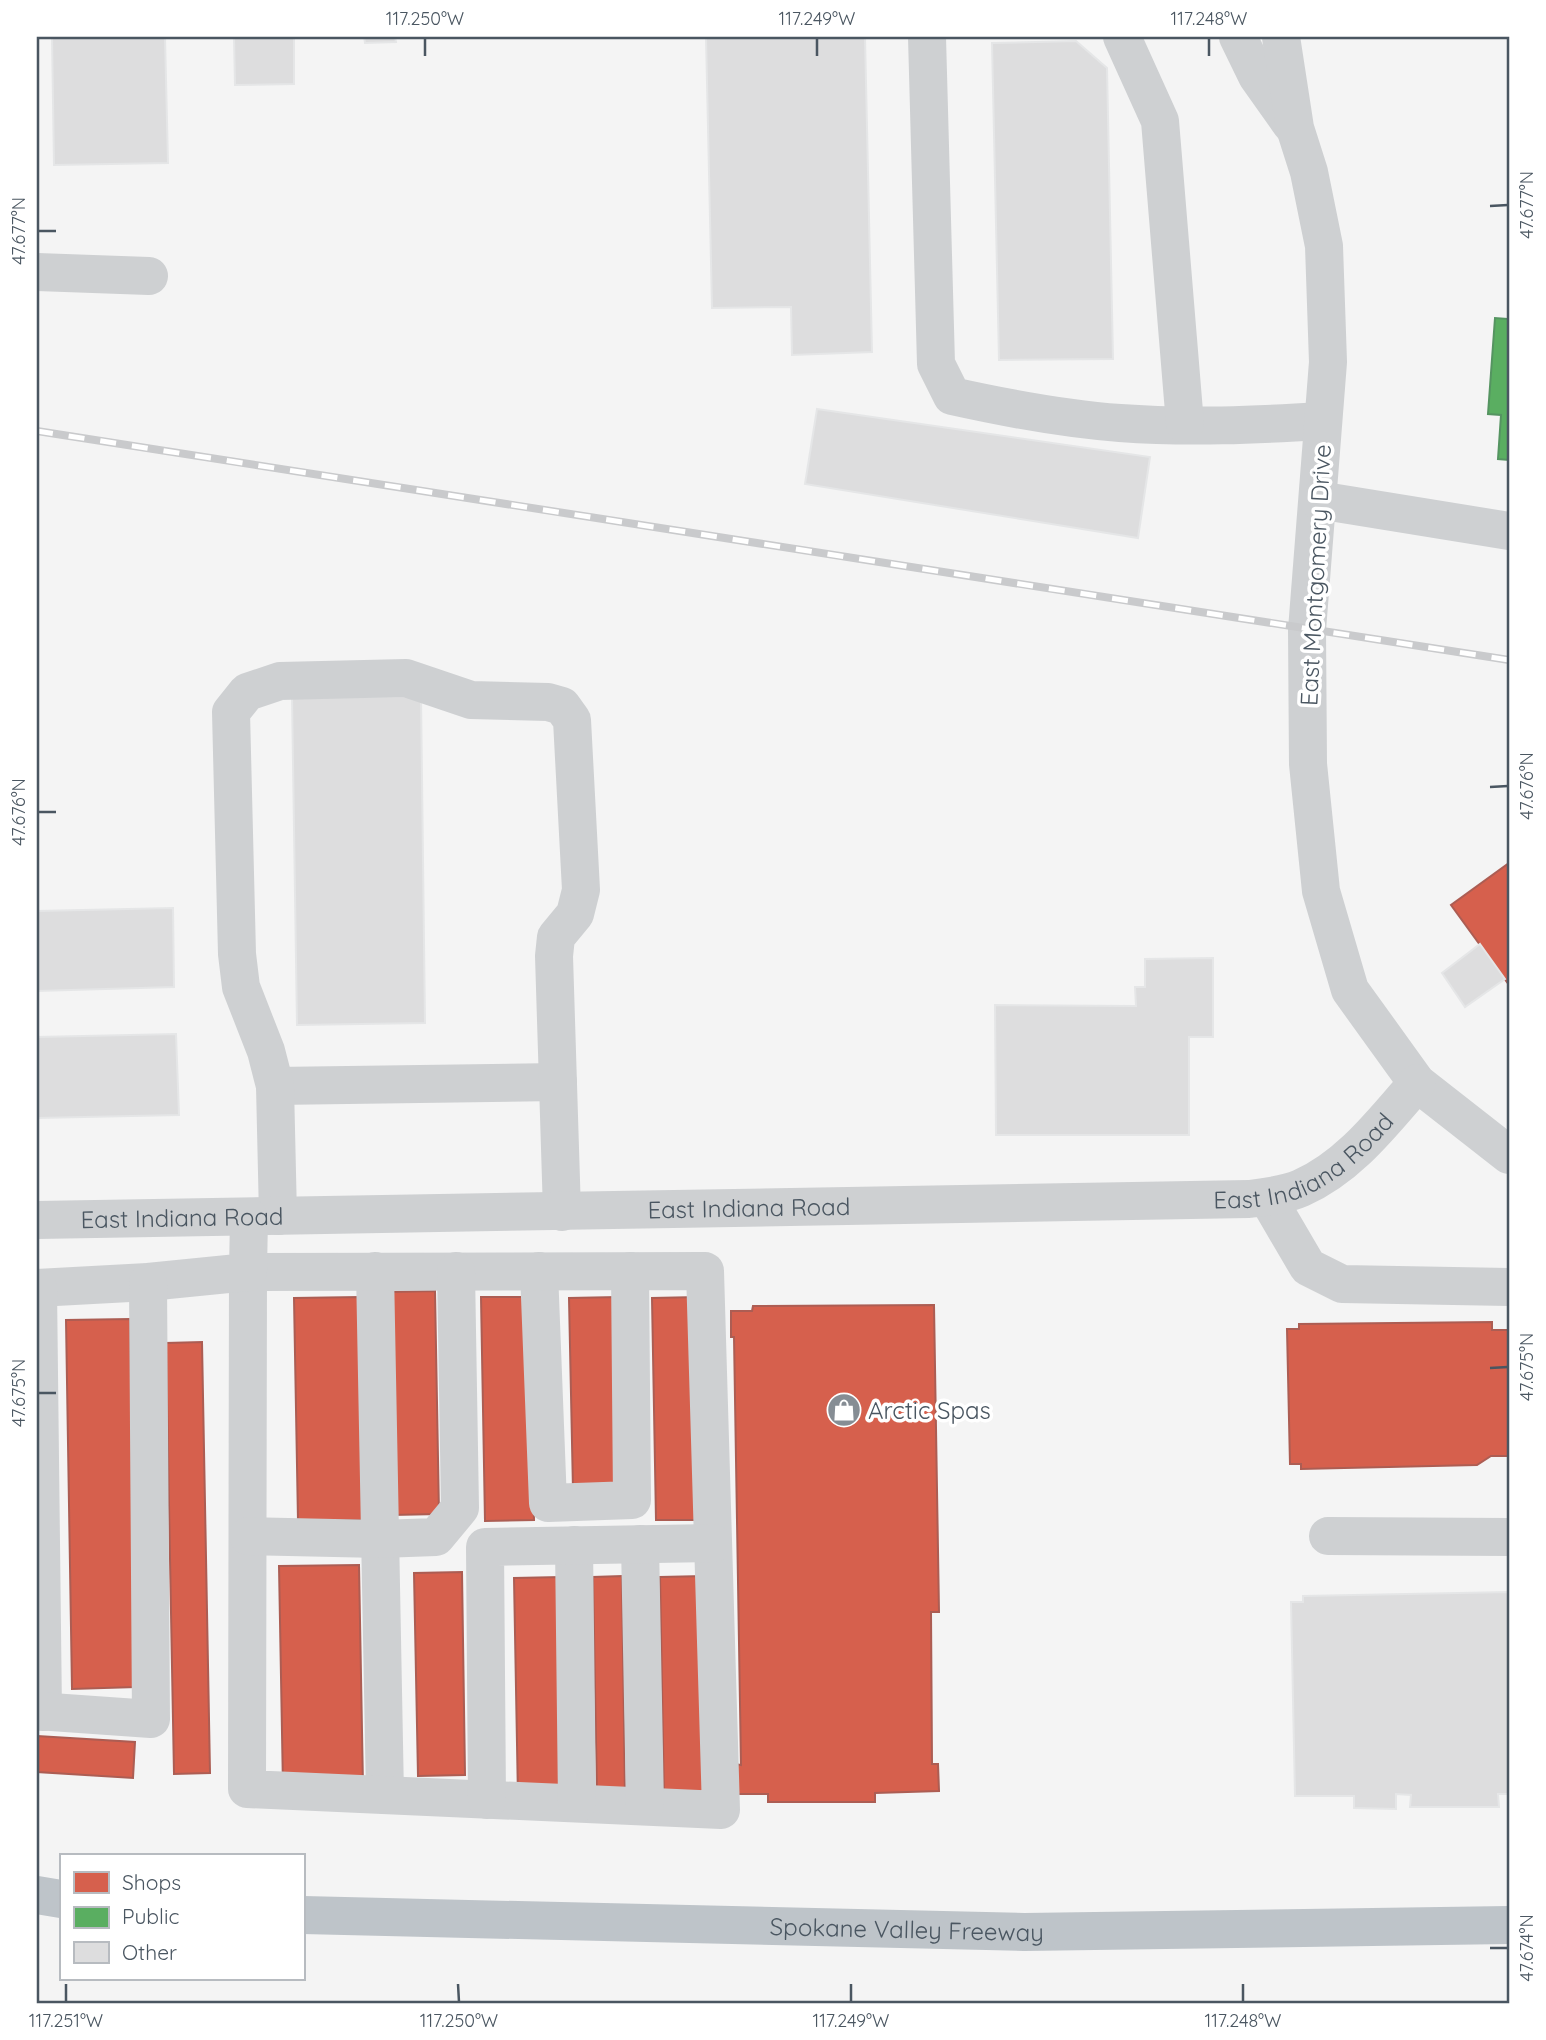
<svg xmlns="http://www.w3.org/2000/svg" width="1546" height="2040" viewBox="0 0 1546 2040" font-family="Quicksand,sans-serif">
	<style>
		.shops { fill: #d6604d; stroke: #ac5d53; stroke-width: 2 }
		.public { fill: #5aae61; stroke: #559461; stroke-width: 2 }
		.building { fill: #ddddde; stroke: #e5e6e7; stroke-width: 2 }
		.lines { fill: none; stroke-linecap: round; stroke-linejoin: round }
		.minor { stroke: #ced0d2; stroke-width: 38 }
		.highway { stroke: #bec4c9; stroke-width: 38 }
		.rail-casing { stroke: #c9cacc; stroke-width: 8 }
		.rail { stroke: #fff; stroke-width: 5; stroke-dasharray: 16; stroke-linecap: butt }
		.ticks { fill: none; stroke: #4a5661; stroke-width: 2.5 }
		.labels { text-anchor: middle; dominant-baseline: central; stroke-width: 7; stroke-linejoin: round; paint-order: stroke }
		.street-label { font-size: 24px; fill: #4a5661; stroke: #fff }
		.poi-label { font-size: 24px; fill: #4a5661; stroke: #fff; text-anchor: start }
		.neatline { fill: none; stroke: #4a5661; stroke-width: 2.5 }
		.ticks-label { font-size: 18px; text-anchor: middle; fill: #4a5661 }
	</style>
	<rect width="100%" height="100%" fill="#f4f4f4"/>
	<path class="shops" d="M1509,863V985L1451,905Z
		M435,1291L439,1514L392,1515L388,1292Z
		M360,1297L364,1520L298,1521L294,1298Z
		M481,1297H530L534,1520L485,1521Z
		M618,1297L621,1489L573,1490L569,1298Z
		M698,1297L702,1520H656L652,1298Z
		M934,1305L939,1612H931L932,1764H938L939,1791L875,1793V1802H768V1794H734V1764L741,1765L734,1337H731V1311H752L753,1306Z
		M130,1319L136,1687L72,1689L66,1320Z
		M1492,1322V1330H1509V1456H1491L1477,1465L1301,1469V1464H1290L1287,1329H1299V1324Z
		M202,1342L210,1773L174,1774L166,1343Z
		M359,1565L363,1786L283,1788L279,1566Z
		M462,1572L465,1775L418,1776L414,1573Z
		M622,1576L625,1796H597L593,1577Z
		M704,1576L707,1796L664,1797L660,1577Z
		M561,1577L565,1798L518,1799L514,1578Z
		M37,1736L135,1742L133,1778L37,1772Z"/>
	<path class="public" d="M1509,303V460L1498,459L1501,415L1488,414L1495,318L1508,319Z"/>
	<path class="building" d="M52,37H165L168,163L54,165Z
		M234,37H294V84L235,85Z
		M364,37H395L396,42L365,43Z
		M706,37H865L872,352L792,355L791,307L712,308Z
		M1076,41L1107,68L1113,359L999,360L992,43Z
		M817,409L1150,457L1138,538L805,484Z
		M421,696L425,1023L297,1025L292,697Z
		M173,908L174,987L37,991V911Z
		M1480,944L1505,979L1465,1007L1442,973Z
		M1213,958V1037H1189V1135H996L995,1005L1136,1006L1135,987H1145V959Z
		M176,1034L179,1115L37,1118V1037Z
		M1509,1592V1794H1498L1499,1807H1410L1411,1795L1396,1794V1809L1354,1808V1796H1295L1291,1602H1303V1596Z"/>
	<g class="lines">
		<g class="minor">
			<path d="M927,37L936,364L952,396C1006,408 1065,419 1120,423C1188,428 1256,425 1323,421"/>
			<path d="M1122,37L1160,121L1185,424"/>
			<path d="M1238,37L1257,76L1291,124"/>
			<path d="M1281,37L1295,128L1309,172L1324,246L1328,362L1307,630L1308,764L1321,891L1350,990L1417,1083L1509,1155"/>
			<path d="M37,272L149,276"/>
			<path d="M1318,500L1509,531"/>
			<path d="M275,1086L558,1082"/>
			<path d="M1267,1197L1308,1267L1342,1284L1509,1287"/>
			<path d="M278,1216L275,1086L266,1051L241,987L237,954L231,712L247,692L280,681L406,678L471,700L548,702L562,706L572,720L581,890L575,914L556,937L554,956L562,1212"/>
			<path id="s1" d="M37,1220L1249,1199C1266,1197 1285,1195 1301,1188C1349,1167 1383,1122 1417,1083"/>
			<path d="M375,1271L385,1795"/>
			<path d="M539,1271L548,1503L632,1500L630,1271"/>
			<path d="M705,1271L721,1810L247,1789L248,1272Z"/>
			<path d="M37,1288L148,1282L248,1272L249,1217"/>
			<path d="M38,1288L43,1712"/>
			<path d="M248,1536L380,1539L436,1537L460,1508L456,1271"/>
			<path d="M1328,1536L1509,1537"/>
			<path d="M640,1544L645,1806"/>
			<path d="M574,1545L577,1803"/>
			<path d="M37,1711L151,1719L148,1282"/>
			<path d="M487,1800L485,1547L713,1543"/>
		</g>
		<g class="highway">
			<path d="M37,1895L61,1899"/>
			<path id="s2" d="M303,1915L1024,1932L1509,1925"/>
		</g>
		<g class="rail-casing">
			<path id="rail" d="M37,431L1509,660"/>
		</g>
		<use href="#rail" class="rail"/>
	</g>
	<path class="ticks" d="M425,38V56M817,38V56M1209,38V56M1490,206L1508,205M38,231H56M1490,787L1508,786M38,812H56M1490,1368L1508,1367M38,1393H56M1490,1948H1508M66,1984V2002M458,1984L459,2002M851,1984V2002M1243,1984V2002"/>
	<defs>
		<g id="shop-disc" transform="scale(1.75)"><circle r="9.5" fill="#868d94" stroke="#fff"/><path d="M-5-2.5h2.3a2.7 3.5 0 0 1 5.4 0H5L5.5 6h-11ZM-1.5-2.5h3a1.5 2.3 0 0 0-3 0Z" fill="#fff"/></g>
	</defs>
	<g fill-rule="evenodd">
		<use href="#shop-disc" x="844" y="1410"/>
	</g>
	<g class="labels">
		<g class="street-label">
			<text transform="translate(1315 575) rotate(-87)">East Montgomery Drive</text>
			<text stroke="none"><textPath href="#s1" startOffset="1278">East Indiana Road</textPath></text>
			<text stroke="none"><textPath href="#s1" startOffset="712">East Indiana Road</textPath></text>
			<text stroke="none"><textPath href="#s1" startOffset="145">East Indiana Road</textPath></text>
			<text stroke="none"><textPath href="#s2" startOffset="604">Spokane Valley Freeway</textPath></text>
		</g>
		<g class="poi-label">
			<text x="868" y="1410">Arctic Spas</text>
		</g>
	</g>
	<rect width="1546" height="2040" fill="none" stroke="#ffffff" stroke-width="77"/>
	<rect x="60" y="1854" width="245" height="126" fill="#ffffff" stroke="#b7bbc0" stroke-width="2"/>
	<rect x="74" y="1872" width="35" height="21" fill="#d6604d" stroke="#b7bbc0" stroke-width="2"/>
	<text x="122" y="1890" font-size="21" fill="#4a5661">Shops</text>
	<rect x="74" y="1907" width="35" height="21" fill="#5aae61" stroke="#b7bbc0" stroke-width="2"/>
	<text x="122" y="1924" font-size="21" fill="#4a5661">Public</text>
	<rect x="74" y="1942" width="35" height="21" fill="#ddddde" stroke="#b7bbc0" stroke-width="2"/>
	<text x="122" y="1960" font-size="21" fill="#4a5661">Other</text>
	<rect x="38" y="38" width="1470" height="1964" class="neatline"/>
	<g class="ticks-label">
		<text x="425" y="25">117.250°W</text>
		<text x="817" y="25">117.249°W</text>
		<text x="1209" y="25">117.248°W</text>
		<text transform="translate(1527 205) rotate(-90)" y="6">47.677°N</text>
		<text transform="translate(19 231) rotate(-90)" y="6">47.677°N</text>
		<text transform="translate(1527 786) rotate(-90)" y="6">47.676°N</text>
		<text transform="translate(19 812) rotate(-90)" y="6">47.676°N</text>
		<text transform="translate(1527 1367) rotate(-90)" y="6">47.675°N</text>
		<text transform="translate(19 1393) rotate(-90)" y="6">47.675°N</text>
		<text transform="translate(1527 1948) rotate(-90)" y="6">47.674°N</text>
		<text x="66" y="2027">117.251°W</text>
		<text x="459" y="2027">117.250°W</text>
		<text x="851" y="2027">117.249°W</text>
		<text x="1243" y="2027">117.248°W</text>
	</g>
</svg>
